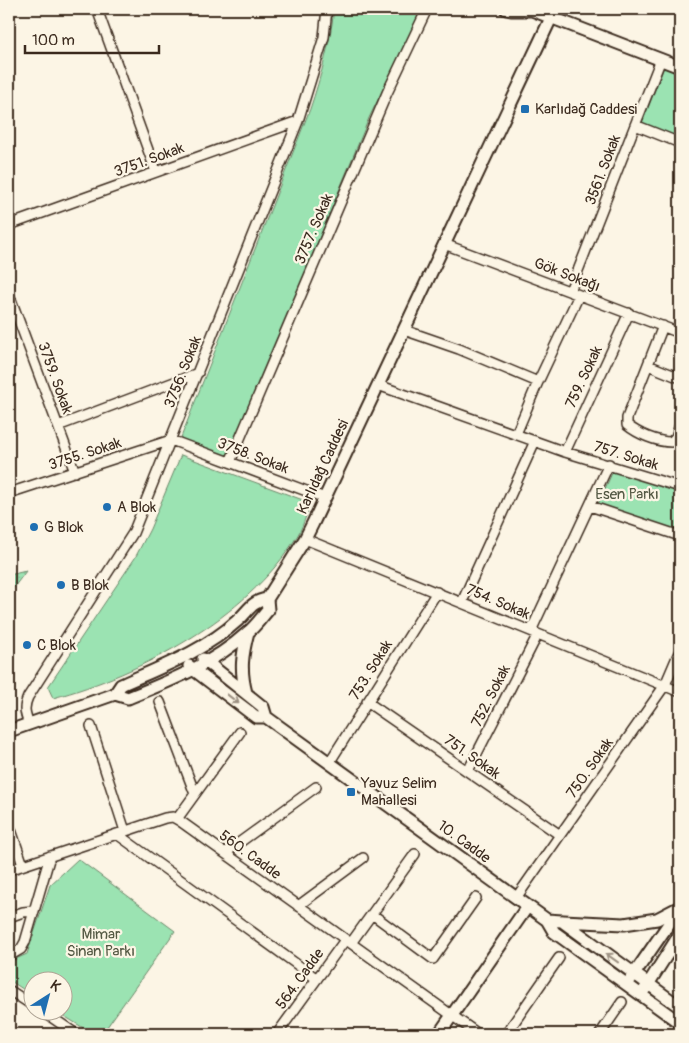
<svg xmlns="http://www.w3.org/2000/svg" width="689" height="1043" viewBox="0 0 689 1043" font-family="Pangolin,sans-serif">
	<style>
		.grass { fill: url(#grass-dots); stroke: #6b8668 }
		.park { fill: #9be3b2; stroke: #6b8668 }
		.lines { fill: none; stroke-linecap: round; stroke-linejoin: round }
		.minor-casing { stroke: #3b2a1e; stroke-width: 12 }
		.major-casing { stroke: #3b2a1e; stroke-width: 15 }
		.minor { stroke: #fcf5e5; stroke-width: 9 }
		.major { stroke: #fcf5e5; stroke-width: 11 }
		.oneway { stroke: #9c9082 }
		.poi-dot { fill: #1f6fb2; stroke: #fcf5e5; stroke-width: 2 }
		.labels { text-anchor: middle; dominant-baseline: central; stroke-width: 4.5; stroke-linejoin: round; paint-order: stroke }
		.poi-label { font-size: 15px; fill: #3b2a1e; stroke: #fcf5e5; text-anchor: start }
		.street-label { font-size: 15px; fill: #3b2a1e; stroke: #fcf5e5 }
		.park-label { font-size: 15px; fill: #535843; stroke: #fcf5e5 }
	</style>
	<defs>
		<pattern id="grass-dots" width="8" height="8" patternUnits="userSpaceOnUse" patternTransform="scale(1.25)"><rect width="8" height="8" fill="#9be3b2"/><path d="M2 2h.1M6 6h.1" fill="none" stroke="#86c399" stroke-width="1.8" stroke-linecap="round"/></pattern>
	</defs>
	<rect width="100%" height="100%" fill="#fcf5e5"/>
	<filter id="ink" filterUnits="userSpaceOnUse"><feTurbulence type="fractalNoise" baseFrequency=".02" numOctaves="2"/><feDisplacementMap in="SourceGraphic" scale="10" xChannelSelector="R" yChannelSelector="G"/><feConvolveMatrix kernelMatrix="1 2 1 2 8 2 1 2 1" color-interpolation-filters="sRGB"/></filter>
	<g filter="url(#ink)">
		<path class="grass" d="M26,571L9,594V575Z"/>
		<path class="park" d="M334,9H422L369,118L228,459L180,440L310,109C321,76 330,44 334,9Z
			M664,67L680,74V138L642,123Z
			M181,455L311,503C306,514 303,528 296,538C247,618 141,674 53,698L48,687L135,558L150,529Z
			M613,471L680,491V532L598,504Z
			M78,859L175,931L102,1034H93L56,1011L62,1010V980H32V995L9,980V962L27,954L50,885Z"/>
		<g class="lines">
			<g class="minor-casing">
				<path id="minor" d="M97,9L156,172
					M635,125L680,143
					M9,225L298,121
					M444,244L680,333
					M570,291L661,59
					M9,294L75,472
					M663,326L627,418V425C638,434 657,442 671,442L676,437L680,425
					M404,330L459,349L538,382
					M648,365L680,378
					M378,385L565,452L680,487
					M58,426L198,373
					M516,434L538,382L579,295
					M565,452L629,313
					M230,462L387,93L427,9
					M9,493L171,440L325,498
					M590,506L680,536
					M305,539L680,692
					M462,602L535,441
					M531,631L609,464
					M160,702L195,794
					M367,702L560,835
					M29,724C25,713 23,708 28,697L133,533L298,121L324,37L327,9
					M91,726L125,831
					M329,763L437,592
					M468,771L538,634
					M177,819L240,732
					M9,824L23,865
					M117,834L317,979
					M225,853L316,787
					M9,870L165,818L173,817L180,821L478,1034
					M516,898L665,685L680,650
					M298,906L363,858
					M372,914L433,959L476,898
					M9,917L23,912L34,911
					M351,943L415,854
					M9,956L21,949L25,942L50,856
					M9,990L32,1005
					M41,1010L76,1034
					M277,1034L345,940
					M506,1034L559,958
					M600,1034L622,1002"/>
			</g>
			<g class="major-casing">
				<path id="major" d="M506,9L511,10H532L530,9
					M532,10L680,67
					M267,599L305,539L313,523L551,18
					M267,599L268,610C261,618 255,627 247,633C213,664 170,681 128,698L115,694L121,685C161,667 204,651 237,621C249,611 250,602 267,599Z
					M189,666L256,717H266L263,707L203,659
					M246,693C240,670 242,655 248,632
					M266,717L547,920
					M9,731L115,694
					M563,921L624,924L657,919L680,907
					M630,980L679,909
					M645,989L680,934
					M680,1007L562,921L547,920L554,932L680,1023
					M439,1034L527,907"/>
			</g>
			<use href="#minor" class="minor"/>
			<use href="#major" class="major"/>
		</g>
		<defs><path id="oneway-shaft" d="M-6 0H5M1.5-3L5.5 0L1.5 3" fill="none" stroke-width="1.6" stroke-linecap="round" stroke-linejoin="round" transform="scale(1.25)"/></defs>
		<g class="oneway">
			<use href="#oneway-shaft" transform="translate(233 699) rotate(38)"/>
			<use href="#oneway-shaft" transform="translate(612 958) rotate(-144)"/>
		</g>
	</g>
	<g class="poi-dot">
		<rect x="520" y="104" width="10" height="10" rx="2.5"/>
		<circle cx="107" cy="507" r="5"/>
		<circle cx="34" cy="527" r="5"/>
		<circle cx="61" cy="585" r="5"/>
		<circle cx="27" cy="645" r="5"/>
		<rect x="346" y="787" width="10" height="10" rx="2.5"/>
	</g>
	<g class="labels">
		<g class="poi-label">
			<text x="535" y="109">Karlıdağ Caddesi</text>
			<text x="117" y="507">A Blok</text>
			<text x="44" y="527">G Blok</text>
			<text x="71" y="585">B Blok</text>
			<text x="37" y="645">C Blok</text>
			<text x="361" y="783">Yavuz Selim<tspan x="361" dy="17">Mahallesi</tspan></text>
		</g>
		<g class="street-label">
			<text transform="translate(149 160) rotate(-20)">3751. Sokak</text>
			<text transform="translate(603 170) rotate(-69)">3561. Sokak</text>
			<text transform="translate(314 229) rotate(-67)">3757. Sokak</text>
			<text transform="translate(567 275) rotate(21)">Gök Sokağı</text>
			<text transform="translate(183 372) rotate(-68)">3756. Sokak</text>
			<text transform="translate(584 377) rotate(-65)">759. Sokak</text>
			<text transform="translate(55 378) rotate(70)">3759. Sokak</text>
			<text transform="translate(85 454) rotate(-18)">3755. Sokak</text>
			<text transform="translate(253 456) rotate(21)">3758. Sokak</text>
			<text transform="translate(626 456) rotate(17)">757. Sokak</text>
			<text transform="translate(323 467) rotate(-65)">Karlıdağ Caddesi</text>
			<text transform="translate(498 602) rotate(23)">754. Sokak</text>
			<text transform="translate(371 670) rotate(-58)">753. Sokak</text>
			<text transform="translate(491 696) rotate(-63)">752. Sokak</text>
			<text transform="translate(472 757) rotate(35)">751. Sokak</text>
			<text transform="translate(590 768) rotate(-55)">750. Sokak</text>
			<text transform="translate(464 842) rotate(36)">10. Cadde</text>
			<text transform="translate(250 855) rotate(36)">560. Cadde</text>
			<text transform="translate(300 979) rotate(-54)">564. Cadde</text>
		</g>
		<g class="park-label">
			<text x="627" y="494">Esen Parkı</text>
			<text x="101" y="934">Mimar<tspan x="101" dy="17">Sinan Parkı</tspan></text>
		</g>
	</g>
	<rect width="689" height="1043" fill="none" stroke="#fcf5e5" stroke-width="30"/>
	<rect x="15" y="15" width="659" height="1013" fill="none" stroke="#3b2a1e" stroke-width="2" filter="url(#ink)"/>
	<g transform="translate(48 996) rotate(36)"><circle r="24" fill="#fcf5e5" stroke="#afa495"/>
	<path d="M0-4L9 19L0 12L-9 19Z" fill="#1f6fb2"/>
	<text y="-8" font-size="14" font-weight="bold" text-anchor="middle" fill="#3b2a1e">K</text>
	</g>
	<path d="M25 45v8h134v-8" fill="none" stroke="#3b2a1e" stroke-width="2.5"/>
	<text x="32" y="45" font-size="15" fill="#3b2a1e" stroke="#fcf5e5" stroke-width="4" paint-order="stroke">100 m</text>
</svg>
